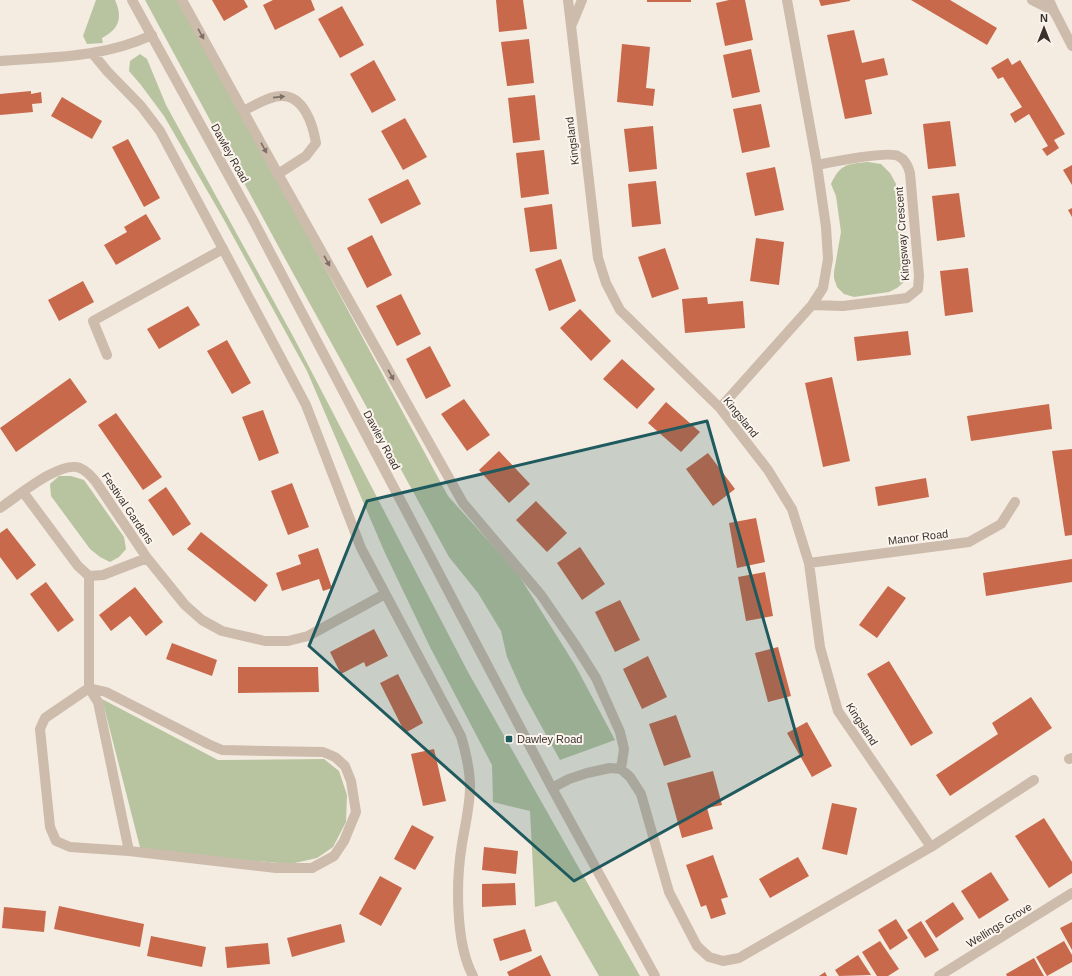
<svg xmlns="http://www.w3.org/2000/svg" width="1072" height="976" viewBox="0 0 1072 976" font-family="Helvetica,sans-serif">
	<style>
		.green { fill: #b8c4a0 }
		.building { fill: #c8694b }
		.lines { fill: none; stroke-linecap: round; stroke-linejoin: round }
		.lane { stroke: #cdbbac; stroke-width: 10 }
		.street { stroke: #cdbbac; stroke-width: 10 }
		.oneway { fill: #7d6f65 }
		.marked { fill: #1f5a5e; fill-opacity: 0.2; stroke: #1f5a5e; stroke-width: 3; stroke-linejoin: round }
		.poi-dot { fill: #1f5a5e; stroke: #fbf5ee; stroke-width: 1.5 }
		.labels { text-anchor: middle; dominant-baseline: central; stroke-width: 4; stroke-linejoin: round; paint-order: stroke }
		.street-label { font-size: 11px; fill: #3b302b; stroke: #fbf5ee }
		.poi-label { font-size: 11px; fill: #3b302b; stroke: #fbf5ee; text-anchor: start }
	</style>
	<rect width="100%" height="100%" fill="#f4ebe1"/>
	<path class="green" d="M96,0H115C123,18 119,29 102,38L103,43L87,44L83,36Z
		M145,0H178L309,238L448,496L518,574L575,665L615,740L560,760L523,693L507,657L501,631L478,593L449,557L282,253Z
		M140,54L147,59L166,105L294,338L468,672L640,976H599L556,901L535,907L530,811L493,802L492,765L430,647L385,553L307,371L223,218L164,116L141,85L129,71L130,61Z
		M868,162L881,164L890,173L896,184L906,273L904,282L897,288L889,292L854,297L844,294L837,287L834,278V272L841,232L836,196L831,184C840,164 847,164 868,162Z
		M59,476H71L84,480L124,537L126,549L119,557L110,562L100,557L90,549L51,496L50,484Z
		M102,699L218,760L324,759L339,771L347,795L346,822L333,847L317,858L290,864L141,851Z"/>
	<path class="building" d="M212,0H244L248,7L224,21Z
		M273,0H311L315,10L275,30L263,5Z
		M496,0H523L527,29L499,32Z
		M647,0H691V2H647Z
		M729,0H745L753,40L725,46L716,3Z
		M819,0H850V1L821,6Z
		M911,0H950L997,28L987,45Z
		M342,6L364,45L340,58L318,19Z
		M854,30L862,63L884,58L888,75L865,80L872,114L845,119L827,35Z
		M529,39L534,83L507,86L501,42Z
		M622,44L650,47L646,88L655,89L653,106L617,102Z
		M751,49L760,92L732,98L723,55Z
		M1008,58L1012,65L1020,60L1065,134L1054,140L1059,148L1047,156L1042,149L1048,146L1029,114L1015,123L1010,114L1022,107L1003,77L998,79L991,68Z
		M374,60L396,100L372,113L350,74Z
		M31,91V94L41,92L42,103L32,104L33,112L0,115V94Z
		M535,95L540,140L513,143L508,98Z
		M62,97L102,121L92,139L51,116Z
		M761,104L770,147L742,153L733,109Z
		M405,118L427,157L403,170L381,131Z
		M950,121L956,166L928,169L923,124Z
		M653,126L657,169L629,172L624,129Z
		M128,139L160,198L144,207L112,147Z
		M544,150L549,194L521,198L516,153Z
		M1072,165V185L1063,170Z
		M775,167L784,210L755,216L746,173Z
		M408,179L421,204L381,224L368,199Z
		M656,181L661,224L632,227L628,184Z
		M959,193L965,237L937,241L932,196Z
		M552,204L557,249L530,252L524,208Z
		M1072,208V217L1068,210Z
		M146,214L161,239L116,265L104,245L127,232L124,227Z
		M372,235L392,275L367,288L347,248Z
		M756,238L784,242L779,285L750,281Z
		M665,248L679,289L652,298L638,257Z
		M561,259L576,301L549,311L535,269Z
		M968,268L973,312L945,316L940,271Z
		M83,281L94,302L59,321L48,300Z
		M401,294L421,334L397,346L376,306Z
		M707,297L708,304L743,301L745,328L685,333L682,299Z
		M188,306L200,325L159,349L147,329Z
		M580,309L611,341L591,361L560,328Z
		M908,331L911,355L857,361L854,337Z
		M227,340L251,383L232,394L207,351Z
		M430,346L451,386L426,399L406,359Z
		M622,359L655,389L637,409L603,379Z
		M832,377L850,461L823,467L805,383Z
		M70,378L87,402L16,452L0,428Z
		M464,399L490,435L467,451L441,414Z
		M666,402L700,432L681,452L648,423Z
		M1049,404L1052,429L971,441L967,416Z
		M263,410L279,453L259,461L242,417Z
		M116,413L162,477L143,490L98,425Z
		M1072,449V535L1065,536L1052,451Z
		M499,451L530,484L509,503L479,470Z
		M708,453L735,489L713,506L686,469Z
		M926,478L929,497L878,506L875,487Z
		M292,483L309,527L288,535L271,491Z
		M166,487L191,524L173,536L148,500Z
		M536,501L567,533L547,552L516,520Z
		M756,518L765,562L737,568L729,523Z
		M7,528L36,565L17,580L0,557V533Z
		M201,532L268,585L255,602L187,549Z
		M580,547L605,584L582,600L557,563Z
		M318,548L332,588L323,591L319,579L282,591L276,573L301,564L298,555Z
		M1072,559V582L986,596L983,573Z
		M765,572L773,616L746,621L738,577Z
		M46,582L74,620L58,632L30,594Z
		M888,586L906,598L877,638L859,625Z
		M135,587L163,622L146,636L130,616L111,631L99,615Z
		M620,600L640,640L615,652L595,612Z
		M374,629L388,656L366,667L364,662L341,674L330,652Z
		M172,643L217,660L212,676L166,659Z
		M778,647L791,696L768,702L755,653Z
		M648,656L667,697L642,709L623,669Z
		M889,661L933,733L911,746L867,674Z
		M238,667H318L319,692L238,693Z
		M398,674L423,723L405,733L380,683Z
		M1031,697L1052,728L950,796L936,775L998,734L992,723Z
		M676,715L691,757L664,766L649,724Z
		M807,722L832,766L812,777L787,733Z
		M434,749L446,801L423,806L411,754Z
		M713,771L722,805L707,808L713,829L682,838L667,783Z
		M832,803L857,808L847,855L822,849Z
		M1044,818L1072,862V873L1049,888L1015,836Z
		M412,825L434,837L415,870L394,859Z
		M484,847L518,851L516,874L482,870Z
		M713,855L728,897L721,899L726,914L711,919L706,905L701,907L686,865Z
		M798,857L809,876L770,898L759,879Z
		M991,872L1009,900L979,919L961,891Z
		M380,876L402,888L381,926L359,914Z
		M515,883L516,905L482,907V884Z
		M953,902L964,919L936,938L925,921Z
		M59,906L144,924L140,947L54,929Z
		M4,907L46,911L44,932L2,928Z
		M896,919L908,938L890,950L878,930Z
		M921,921L939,950L925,958L907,930Z
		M1072,922V950L1060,928Z
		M341,924L345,942L292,957L287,938Z
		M525,929L532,951L500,961L493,939Z
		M151,936L206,947L202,967L147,956Z
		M880,941L899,969L888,976H877L862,952Z
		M1064,941L1072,955V962L1047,976L1036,957Z
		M268,943L270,964L227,968L225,947Z
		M541,955L551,976H509L507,972Z
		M858,955L871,975L839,976L835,970Z
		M1034,958L1044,976H1007L1006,974Z
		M825,972L827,976H819Z"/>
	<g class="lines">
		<path class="lane" d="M243,111C254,106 269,96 281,96C304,95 313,125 316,143L306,156L278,174
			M107,355L93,321L223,249
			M89,576V688L98,702L129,851L276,868H312L334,856L344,841L356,812L351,781L345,766L335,757L323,752L222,750L208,744L106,692L89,688L45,718L40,729L50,827L56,841L70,847L129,851"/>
		<path class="street" d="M132,0L252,218L552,788L655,976
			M182,0L278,174L463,503L541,595L574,643L596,678L620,732L624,749L621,769
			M568,0L598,258L606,283L620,310L720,408L768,470L792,509L809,563L820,647L838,711L931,847
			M1032,0L1054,11
			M1049,0L1054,11L1072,46
			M572,24L582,0
			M93,54L107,71L141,106L160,131L223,249L306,405L361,548L461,736C466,753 470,769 470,787C470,806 465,825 462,844C456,880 455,943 473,976
			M0,61C52,57 103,58 152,35
			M812,305L843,306L907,298L918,289L919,276L910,173C908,165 905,159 898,156C886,151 832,162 817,165
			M720,408L812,305L823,288L828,259L826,227L817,165L787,0
			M23,492L78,566L89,576L103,575L147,558
			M0,508C17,497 60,460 80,468C87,471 91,476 96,482L147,558L185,605L202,620L222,631L265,641H288L308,636L385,594
			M809,563L969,542L1001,524L1015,502
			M1069,759L1072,758
			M552,788L569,779L587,773L610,768L621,769L630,777L641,794L669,892L697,946L709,957L723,961L739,958L931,847L1034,780
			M939,976L1072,893"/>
	</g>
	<defs><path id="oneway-solid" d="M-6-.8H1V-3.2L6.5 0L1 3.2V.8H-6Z"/></defs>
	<g class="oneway">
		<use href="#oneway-solid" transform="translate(201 34) rotate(61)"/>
		<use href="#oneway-solid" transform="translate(279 97) rotate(-6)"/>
		<use href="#oneway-solid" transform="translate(264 148) rotate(61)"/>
		<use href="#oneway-solid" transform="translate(327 261) rotate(61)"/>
		<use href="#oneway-solid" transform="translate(391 375) rotate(61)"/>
	</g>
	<path class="marked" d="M707,421L802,755L574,881L309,646L367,501Z"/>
	<rect class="poi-dot" x="505" y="735" width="8" height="8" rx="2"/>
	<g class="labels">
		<g class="street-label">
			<text transform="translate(572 141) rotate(-97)">Kingsland</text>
			<text transform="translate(230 153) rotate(61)">Dawley Road</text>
			<text transform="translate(902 234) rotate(-94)">Kingsway Crescent</text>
			<text transform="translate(741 417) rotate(51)">Kingsland</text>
			<text transform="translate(382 440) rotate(62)">Dawley Road</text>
			<text transform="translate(128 508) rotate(56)">Festival Gardens</text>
			<text transform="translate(918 537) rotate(-7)">Manor Road</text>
			<text transform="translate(862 724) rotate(57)">Kingsland</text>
			<text transform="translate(999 925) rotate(-32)">Wellings Grove</text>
		</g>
		<g class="poi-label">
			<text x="517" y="739">Dawley Road</text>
		</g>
	</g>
	<g transform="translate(1044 28)" stroke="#fbf5ee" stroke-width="3" paint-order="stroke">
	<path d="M0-3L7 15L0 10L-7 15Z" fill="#3b302b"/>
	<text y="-6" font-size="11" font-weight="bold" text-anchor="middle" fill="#3b302b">N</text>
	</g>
</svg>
